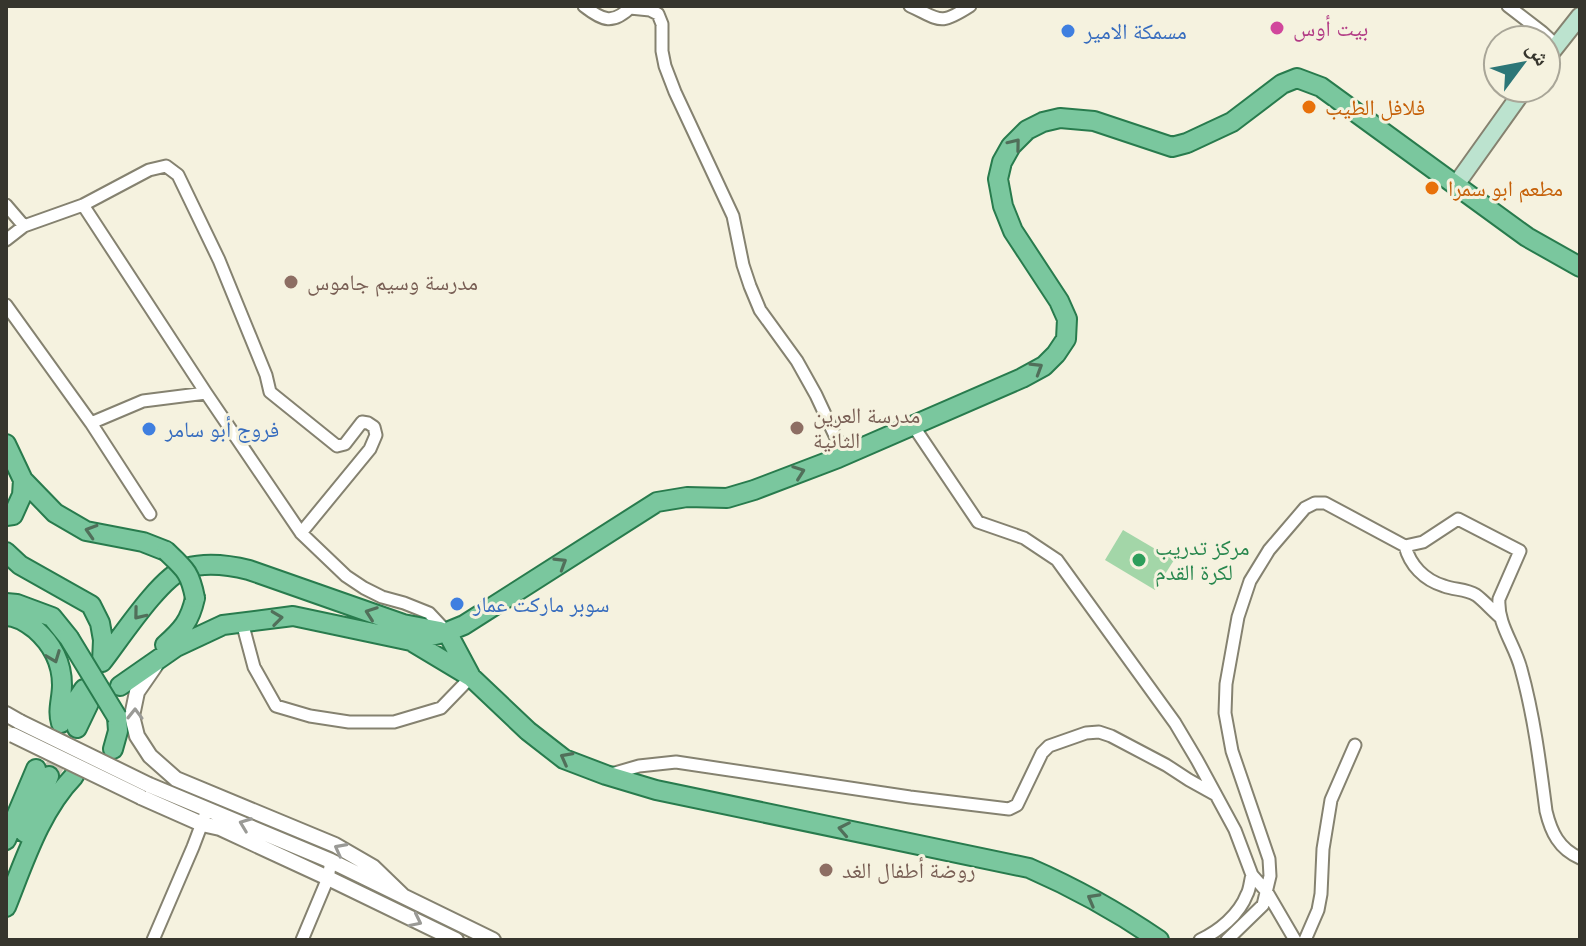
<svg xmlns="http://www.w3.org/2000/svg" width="1586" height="946" viewBox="0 0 1586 946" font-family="Raleway,'Noto Naskh Arabic',sans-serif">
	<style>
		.park { fill: #a3d6a8 }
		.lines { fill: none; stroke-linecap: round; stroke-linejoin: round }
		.primary-tunnel { stroke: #cfccbb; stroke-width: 18; stroke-dasharray: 18 9; stroke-linecap: butt }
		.minor-casing { stroke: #858270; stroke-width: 15 }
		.tertiary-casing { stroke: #858270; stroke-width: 18 }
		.secondary-casing { stroke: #858270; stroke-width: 20 }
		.primary-casing { stroke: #287b4d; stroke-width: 22 }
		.minor { stroke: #fff; stroke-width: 11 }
		.tertiary { stroke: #fff; stroke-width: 14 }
		.secondary { stroke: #bce3cf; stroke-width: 16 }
		.primary { stroke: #7ac79e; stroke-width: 18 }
		.tertiary-bridge-casing { stroke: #858270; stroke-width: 18; stroke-linecap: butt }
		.primary-bridge-casing { stroke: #287b4d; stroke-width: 22; stroke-linecap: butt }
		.tertiary-bridge { stroke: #fff; stroke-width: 14 }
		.primary-bridge { stroke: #7ac79e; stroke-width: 18 }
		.oneway { stroke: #516f5a }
		.oneway2 { stroke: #9a9a96 }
		.hotel-dot { fill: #d1479c; stroke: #f5f2df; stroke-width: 3 }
		.shop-dot { fill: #3f7fe0; stroke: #f5f2df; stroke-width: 3 }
		.food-dot { fill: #e8710a; stroke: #f5f2df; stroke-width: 3 }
		.education-dot { fill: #8d6e63; stroke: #f5f2df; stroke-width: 3 }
		.leisure-dot { fill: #2e9e5b; stroke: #f5f2df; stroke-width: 3 }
		.labels { text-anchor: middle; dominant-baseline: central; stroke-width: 6; stroke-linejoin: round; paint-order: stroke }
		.hotel-label { font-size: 22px; fill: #b23c85; stroke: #f5f2df; text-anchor: start }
		.shop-label { font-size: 22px; fill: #366cbe; stroke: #f5f2df; text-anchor: start }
		.food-label { font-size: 22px; fill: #c56008; stroke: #f5f2df; text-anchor: start }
		.education-label { font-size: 22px; fill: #785e54; stroke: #f5f2df; text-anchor: start }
		.leisure-label { font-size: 22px; fill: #27864d; stroke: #f5f2df; text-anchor: start }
	</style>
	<rect width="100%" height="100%" fill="#f5f2df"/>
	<path class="park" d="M1123,530L1174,560L1155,590L1105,560Z"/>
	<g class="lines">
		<path class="primary-tunnel" d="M49,776L77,728"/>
		<g class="minor-casing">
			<path id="minor" d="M584,6C603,21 613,25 632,6
				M910,6C941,20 939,26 970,6
				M1508,6L1542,32L1556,45
				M630,8L650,10L658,14L662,24V51L665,66L675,92L733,216L743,265L750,286L760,310L797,361L816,395L844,455
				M6,205L24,226
				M83,205L206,393L301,533L346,576L364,588L382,597L404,603L429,613L445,630
				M6,240L24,226L83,205L149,170L166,166L178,175L219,260L266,375L270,392L337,446L345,444L362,422L368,423L374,427L376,435L370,449L301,533
				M6,305L91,423L150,514
				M91,423L143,401L206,393
				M912,424L978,522L1024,538L1057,560L1175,723L1197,760L1235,830L1252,875L1267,892L1295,940
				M1405,546C1410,565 1424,580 1444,586C1455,590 1466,589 1476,595C1482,599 1493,611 1500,617
				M242,622L254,667L276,706L310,716L349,722H394L441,708L471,677
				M608,775L639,766L676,762L910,797L1009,809L1017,805L1042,753L1049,746L1086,733L1099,732L1111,736L1166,765L1189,780L1216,795
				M153,940L193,847L207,810
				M302,940L328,878L331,861
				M1200,940C1219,931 1239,915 1247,894C1250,889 1250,881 1252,875
				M1227,940L1263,905L1270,876L1269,859L1232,751L1225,713L1226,684L1238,617L1250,581L1269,550L1305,508L1315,503H1325L1405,546L1423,542L1458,519L1520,551L1499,599C1497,624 1515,645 1521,669C1534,716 1540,764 1546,811C1551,832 1559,849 1580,858
				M1305,940L1318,910L1321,894L1323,849L1331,800L1355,745"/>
		</g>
		<g class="tertiary-casing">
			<path id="tertiary" d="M155,666L137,692L132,716L137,736L150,756L176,779L335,845L373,867L402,895
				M6,714L20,722
				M149,785L331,861L493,940
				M141,797L202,824L220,828L328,878L456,940"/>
		</g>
		<g class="secondary-casing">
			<path id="secondary" d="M1546,59L1580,16
				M1455,186L1525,88"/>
		</g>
		<g class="primary-casing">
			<path id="primary" d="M6,444L23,480L55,513L86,531L143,542L166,551
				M6,516L13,515L22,495L23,480
				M6,552L20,565L91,605L100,623L103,640L102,662
				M6,603L17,604L52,617L69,638
				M6,616C17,616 26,622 35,629C51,643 62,662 62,685C62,699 57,710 61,723
				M447,632L470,675
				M411,641L471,677L528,731L564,759L606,775L656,790L1029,868C1075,888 1118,912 1159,940
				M165,645C182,630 190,621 195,598
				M102,662C120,639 160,577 186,568C207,562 229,565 249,570L403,624L440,631
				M120,686L176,647L223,625L293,616L411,641L447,632L464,625L657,502L687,497L727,498L754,490L838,458L1022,378L1044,366L1056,354L1066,339L1067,319L1059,301L1013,231L1003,206L998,179L1002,162L1011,146L1027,130L1043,122L1060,118L1094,121L1172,147L1187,143L1232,122L1282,84L1297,78L1321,87L1527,237L1580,267
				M61,723L84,689
				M77,728L89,703
				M113,749L118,731L117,717
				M25,833L49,776
				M6,840L36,769
				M6,907C24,862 40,811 74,776"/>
		</g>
		<use href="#minor" class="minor"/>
		<use href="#tertiary" class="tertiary"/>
		<use href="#secondary" class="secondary"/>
		<use href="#primary" class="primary"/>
		<g class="tertiary-bridge-casing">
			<path id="tertiary-bridge" d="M20,722L149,785
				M13,735L141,797"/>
		</g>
		<g class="primary-bridge-casing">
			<path id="primary-bridge" d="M166,551C185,569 190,572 195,598
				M69,638L117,717"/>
		</g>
		<use href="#tertiary-bridge" class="tertiary-bridge"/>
		<use href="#primary-bridge" class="primary-bridge"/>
	</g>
	<defs><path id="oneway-chevron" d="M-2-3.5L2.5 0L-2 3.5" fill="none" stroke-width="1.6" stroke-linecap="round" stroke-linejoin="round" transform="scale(2)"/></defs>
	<g class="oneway">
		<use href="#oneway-chevron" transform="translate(1015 144) rotate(-51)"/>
		<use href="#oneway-chevron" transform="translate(1037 368) rotate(-32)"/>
		<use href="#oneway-chevron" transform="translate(799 472) rotate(-20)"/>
		<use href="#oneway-chevron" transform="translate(91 531) rotate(-163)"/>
		<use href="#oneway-chevron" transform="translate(561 563) rotate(-32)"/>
		<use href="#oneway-chevron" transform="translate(371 613) rotate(-160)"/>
		<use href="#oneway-chevron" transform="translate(139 614) rotate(129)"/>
		<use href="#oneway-chevron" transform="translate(277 618) rotate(-7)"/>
		<use href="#oneway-chevron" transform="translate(54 657) rotate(69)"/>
		<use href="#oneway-chevron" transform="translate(566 758) rotate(-152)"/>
		<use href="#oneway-chevron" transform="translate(844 829) rotate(-169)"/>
		<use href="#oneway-chevron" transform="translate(1093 899) rotate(-151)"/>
	</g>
	<g class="oneway2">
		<use href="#oneway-chevron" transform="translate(135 714) rotate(-89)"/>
		<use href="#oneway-chevron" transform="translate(245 824) rotate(-159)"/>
		<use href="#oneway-chevron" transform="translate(340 849) rotate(-152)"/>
		<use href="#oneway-chevron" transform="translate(416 921) rotate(26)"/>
	</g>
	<circle class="hotel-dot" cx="1277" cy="28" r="8"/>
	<g class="shop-dot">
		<circle cx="1068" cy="31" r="8"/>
		<circle cx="149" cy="429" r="8"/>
		<circle cx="457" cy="604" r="8"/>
	</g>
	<g class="food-dot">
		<circle cx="1309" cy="107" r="8"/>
		<circle cx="1432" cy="188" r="8"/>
	</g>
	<g class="education-dot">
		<circle cx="291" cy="282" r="8"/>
		<circle cx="797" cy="428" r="8"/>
		<circle cx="826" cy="870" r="8"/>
	</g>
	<circle class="leisure-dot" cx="1139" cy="560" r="8"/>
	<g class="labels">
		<g class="hotel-label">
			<text x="1293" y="28">بيت أوس</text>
		</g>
		<g class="shop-label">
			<text x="1084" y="31">مسمكة الامير</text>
			<text x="165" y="429">فروج أبو سامر</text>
			<text x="473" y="604">سوبر ماركت عمار</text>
		</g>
		<g class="food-label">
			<text x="1325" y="107">فلافل الطيب</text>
			<text x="1448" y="188">مطعم ابو سمرا</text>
		</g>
		<g class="education-label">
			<text x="307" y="282">مدرسة وسيم جاموس</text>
			<text x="813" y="415">مدرسة العرين<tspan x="813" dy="25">الثانية</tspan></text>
			<text x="842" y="870">روضة أطفال الغد</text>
		</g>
		<g class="leisure-label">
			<text x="1155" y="547">مركز تدريب<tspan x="1155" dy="25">لكرة القدم</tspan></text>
		</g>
	</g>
	<rect width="1586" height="946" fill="none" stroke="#36352d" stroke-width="16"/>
	<g transform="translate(1522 64) rotate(58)"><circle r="38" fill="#f5f2df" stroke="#a9a698" stroke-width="2"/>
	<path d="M0-6L14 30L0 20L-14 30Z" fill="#2c7677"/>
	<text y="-12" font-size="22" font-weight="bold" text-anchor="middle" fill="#36352d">ش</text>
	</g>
</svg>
